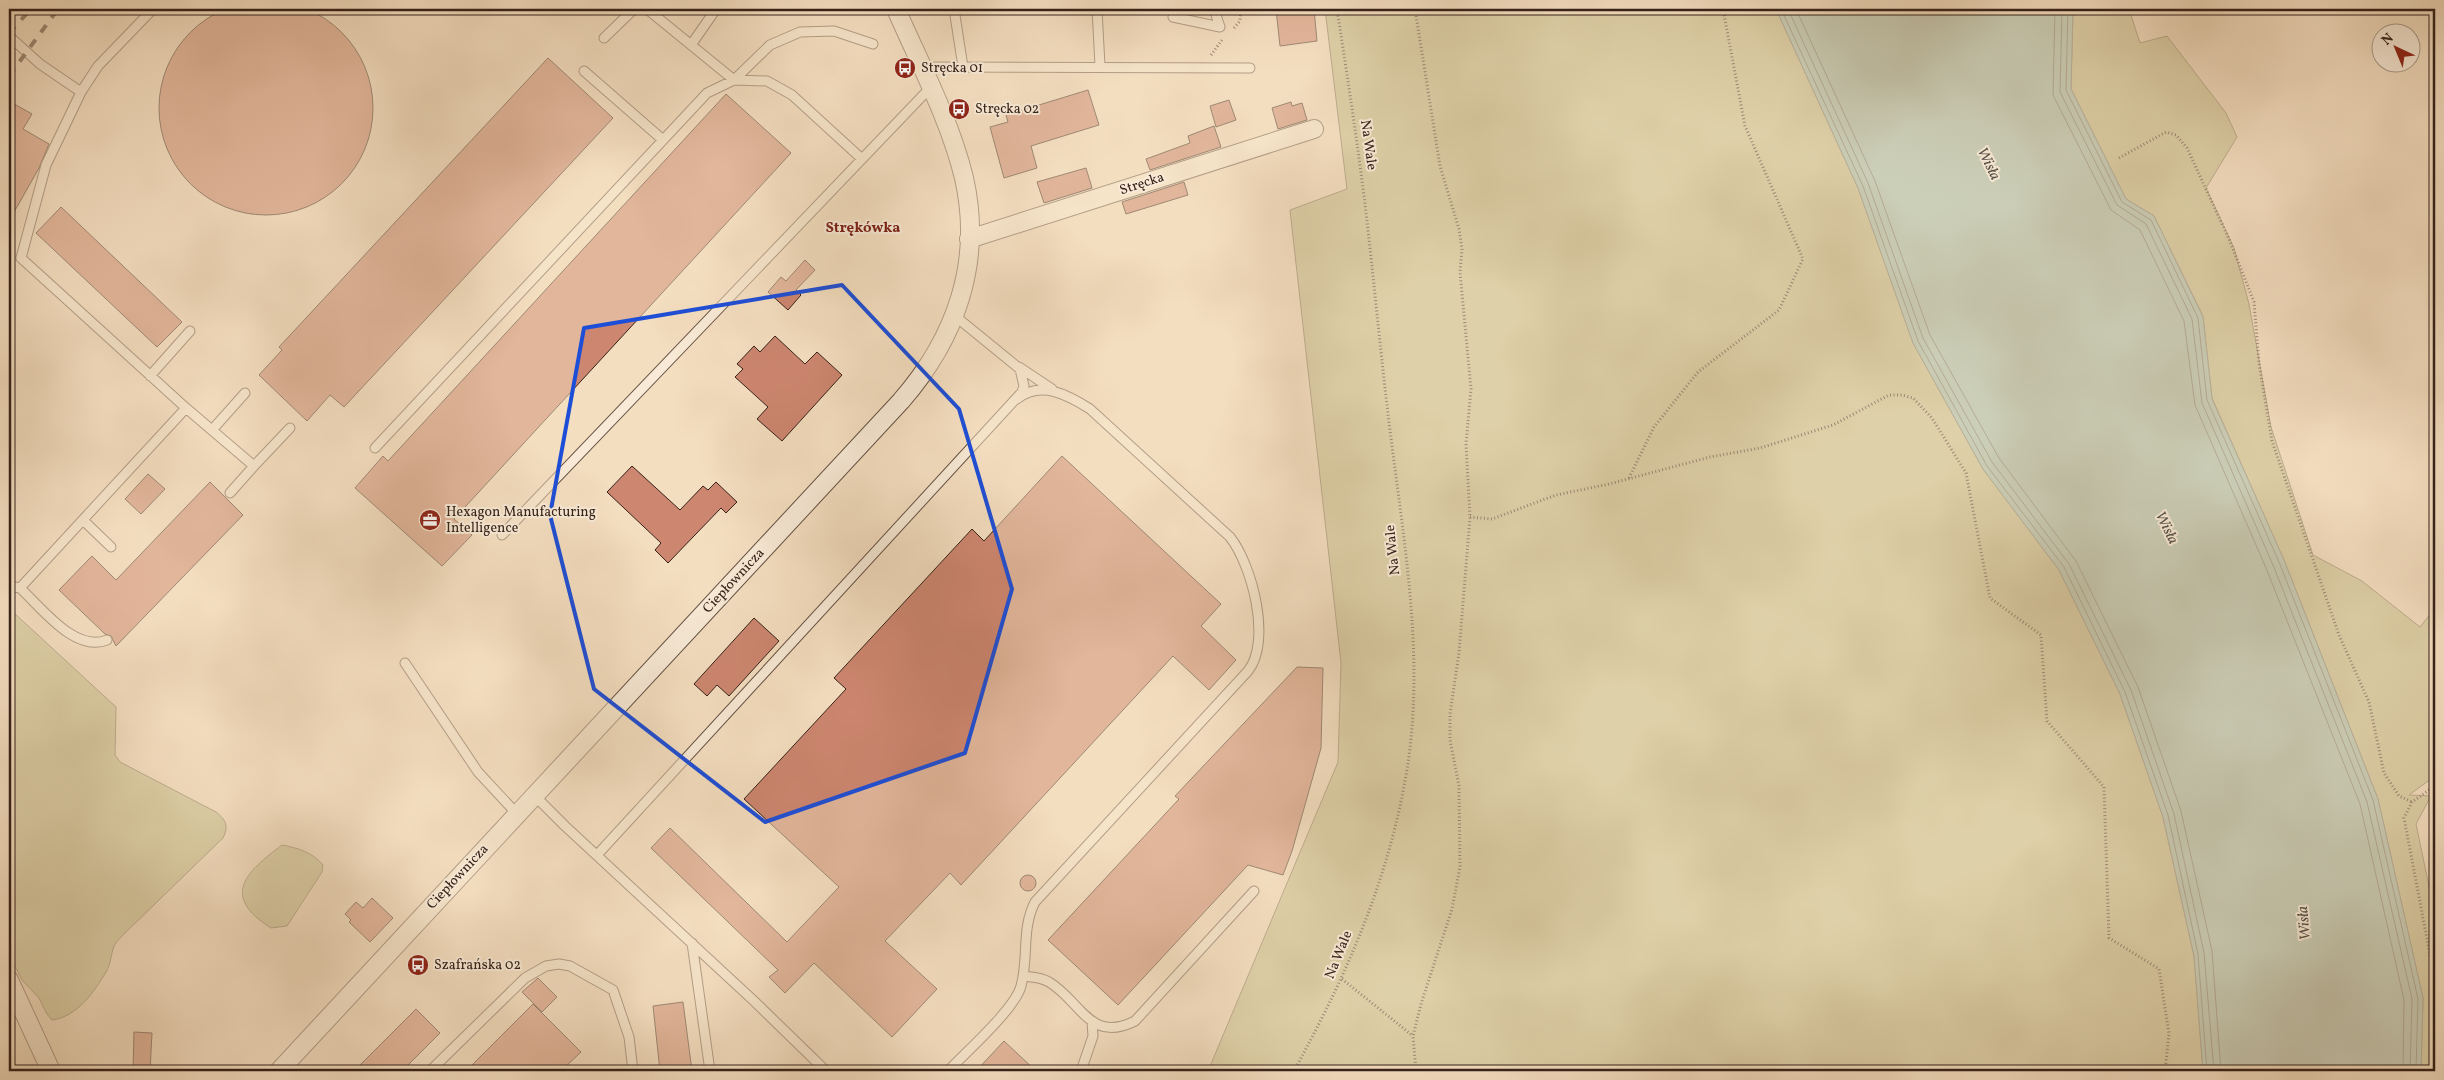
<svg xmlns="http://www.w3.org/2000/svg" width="2444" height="1080" viewBox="0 0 2444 1080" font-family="Vollkorn,serif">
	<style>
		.green { fill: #c3bf8d; stroke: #7c7054 }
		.water { fill: #9cbcaf; stroke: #737e73 }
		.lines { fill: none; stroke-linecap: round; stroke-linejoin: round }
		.shore { stroke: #686f64; stroke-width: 1 }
		.building { fill: #cd8670; stroke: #35221a }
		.service-casing { stroke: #655144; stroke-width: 11 }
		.minor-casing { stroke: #655144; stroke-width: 20 }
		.path { stroke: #35221a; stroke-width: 3; stroke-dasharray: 1 2.5; stroke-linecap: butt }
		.service { stroke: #f8ead6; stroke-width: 9 }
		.minor { stroke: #f8ead6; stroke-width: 18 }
		.rail { stroke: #35221a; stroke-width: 4; stroke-dasharray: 9 9; stroke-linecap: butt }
		.marked { fill: none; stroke: #1d4ed8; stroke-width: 4; stroke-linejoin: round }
		.labels { text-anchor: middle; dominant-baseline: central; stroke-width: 4; stroke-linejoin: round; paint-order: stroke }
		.poi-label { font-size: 14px; fill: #35221a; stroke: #f8ead6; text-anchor: start }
		.street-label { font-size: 14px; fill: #35221a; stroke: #f8ead6 }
		.water-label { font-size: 15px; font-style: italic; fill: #545047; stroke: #f8ead6 }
		.neighbourhood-label { font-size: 15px; font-weight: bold; fill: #7a1f14; stroke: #f8ead6 }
	</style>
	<rect width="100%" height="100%" fill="#f4dec0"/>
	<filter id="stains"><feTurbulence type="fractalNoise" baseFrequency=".004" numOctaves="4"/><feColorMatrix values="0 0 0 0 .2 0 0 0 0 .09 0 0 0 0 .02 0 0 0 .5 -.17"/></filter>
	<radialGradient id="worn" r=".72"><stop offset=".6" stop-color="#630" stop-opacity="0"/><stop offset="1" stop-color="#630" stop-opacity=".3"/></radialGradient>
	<path class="green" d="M1325,9H1776L1858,188L1913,343L1983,469L2059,570L2120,694L2163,817L2194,956L2203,1071H1208L1338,762L1341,663L1290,210L1347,189Z
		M2073,9H2129L2140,43L2167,36L2226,113L2237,137L2206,188L2234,248L2249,304L2271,427L2313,555L2362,581L2420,627L2435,608V776L2409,795L2431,796L2416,824L2435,915V1071H2421L2423,998L2378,799L2284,560L2212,398L2203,316L2154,216L2126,199L2071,89Z
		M13,612L116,707L115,755L120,762L216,812C226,820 229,826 223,838L124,934C121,937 116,942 114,946C111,954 111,963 106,972C94,992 77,1017 52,1020L47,1014L39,998L22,980L9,954V617Z
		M282,845C298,848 312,852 323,865L322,872L287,926L271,928C220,896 246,872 282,845Z"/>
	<path class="water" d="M1776,9H2073L2071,89L2126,199L2154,216L2203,317L2212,399L2284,560L2378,799L2423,998L2421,1071H2203L2194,956L2163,817L2120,694L2059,570L1983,469L1913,343L1858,188Z"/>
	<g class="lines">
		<path class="shore" d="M1781,9L1863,186L1918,341L1987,466L2064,567L2125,692L2168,815L2198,954L2207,1071
			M1788,9L1868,183L1923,338L1992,462L2069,564L2131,690L2174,814L2204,953L2214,1071
			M1796,9L1875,181L1930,335L1999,458L2076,561L2138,687L2181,811L2212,951L2221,1071
			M2055,9L2053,95L2111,210L2140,230L2184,321L2195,405L2266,568L2360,804L2404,1000L2403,1071
			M2062,9L2060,92L2117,205L2146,224L2192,319L2202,403L2273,565L2367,802L2412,999L2410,1071
			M2068,9L2066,90L2122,202L2151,220L2198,318L2207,400L2279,562L2373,800L2418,999L2416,1071"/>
	</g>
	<path class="building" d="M159 108a107 107 0 1 1 214 0a107 107 0 1 1-214 0Z
		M1276,9H1314L1317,41L1280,46Z
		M548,58L613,118L344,407L330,395L307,421L259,375L282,350L279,347Z
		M1088,90L1099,125L1031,146L1037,168L1004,178L990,127L1008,122L1006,115Z
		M726,94L791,153L454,519L472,535L442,566L355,488L383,456L388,461Z
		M1229,100L1236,120L1216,127L1210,106Z
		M9,101L32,114L23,129L49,144L39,168L9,221Z
		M1291,102L1292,106L1302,103L1307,120L1278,129L1272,108Z
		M1214,126L1221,147L1150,170L1146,159L1190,143L1188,136Z
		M1086,168L1092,188L1044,203L1037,182Z
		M1184,182L1188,195L1126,214L1122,202Z
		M61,207L182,322L157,347L36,233Z
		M805,260L815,270L796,290L801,295L788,310L768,292L781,277L786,281Z
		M775,336L805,364L817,352L842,375L782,441L757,419L768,407L735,377L743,369L737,364L754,346L760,352Z
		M1062,456L1221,604L1201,626L1236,660L1209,690L1173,656L961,885L950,873L885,941L937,989L892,1037L814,963L785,993L769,977L778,970L651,848L670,828L787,942L839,887L744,799L846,689L834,678L972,529L984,541Z
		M632,466L680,510L703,486L708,490L716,482L737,502L726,513L721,508L668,563L655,550L661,543L607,492Z
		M148,474L165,489L141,514L125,499Z
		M210,482L243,515L116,646L111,636L105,634L59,590L92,556L116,580Z
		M754,618L779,641L729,696L717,685L707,696L694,684Z
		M1297,667L1323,668L1321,748L1292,851L1283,875L1248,865L1118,1005L1048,940L1179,799L1175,796Z
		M1020 883a8 8 0 1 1 16 0a8 8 0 1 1-16 0Z
		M372,898L393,918L370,942L349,922L351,920L345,914L356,902L363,908Z
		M538,978L557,997L542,1012L522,992Z
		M683,1002L692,1071H660L653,1006Z
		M533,1004L581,1052L561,1071H466Z
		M416,1009L440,1033L402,1071H354Z
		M134,1032L152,1033L150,1071H133Z
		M1004,1041L1036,1071H976Z"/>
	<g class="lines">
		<g class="service-casing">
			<path id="service" d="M647,9L734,80L770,45L800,32L834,31L873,44
				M954,9L963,67
				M1097,9L1100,66
				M1173,17L1220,27L1214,9
				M9,36L40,64L81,92
				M604,38L634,9
				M691,45L716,9
				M922,67L1250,68
				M584,71L663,140
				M1019,367L1052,389
				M150,376L190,331
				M186,408L254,466L230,493
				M212,430L245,393
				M375,448L707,93L734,80L767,81L792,95L862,159
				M254,466L290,428
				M83,520L111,547
				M502,535L930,88
				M9,586L20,588L186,408L21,258L46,165L81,92L98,66L153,9
				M20,588C42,608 75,653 107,640
				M405,663L478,772L517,814
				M534,795L565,826L754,1001L826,1071
				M597,855L1022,392L1024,386L1020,369L955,316
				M692,943L710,1071
				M1023,976C1032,977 1041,977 1049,982C1081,1001 1090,1044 1135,1021L1254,891
				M430,1071L525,978L546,966L559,964L570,966L613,990L629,1037L633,1071
				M948,1071C966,1052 1015,1009 1021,986C1029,958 1021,929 1035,902L1248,671C1272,641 1252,565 1230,537L1090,409C1068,395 1041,380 1017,399
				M1081,1071L1093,1036L1092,1022"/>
		</g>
		<g class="minor-casing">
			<path id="minor" d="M969,239L1314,129
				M9,980L51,1071
				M279,1071L901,401C956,338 983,262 964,178C950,120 920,64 896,9"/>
		</g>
		<path class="path" d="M1415,9L1440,166L1459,229L1462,249L1460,272L1471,389L1466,444L1470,517L1459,653L1450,714V740L1459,786L1460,867L1452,909L1421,1004L1413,1036L1416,1071
			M1234,28L1240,21L1241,9
			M1211,55L1222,40
			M2119,158L2166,132L2176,135L2187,148L2229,239L2254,302L2259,363L2272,441L2339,635L2369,702L2384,773L2399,796L2412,802
			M1629,478L1654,427L1698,372L1779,310L1803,259L1745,126L1723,9
			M1470,517L1492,519L1556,495L1609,484L1710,457L1760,448L1833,425L1889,395H1902L1913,398L1932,418L1966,473L1990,598L2041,635L2047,721L2104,787L2109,938L2159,969L2169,1034L2165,1071
			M2435,786L2412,802L2404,818L2435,981
			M1342,979L1413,1036
			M1294,1071C1345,978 1386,886 1405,781C1428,657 1401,529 1387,405C1379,338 1373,271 1365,204C1357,139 1347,74 1337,9"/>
		<use href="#service" class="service"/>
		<use href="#minor" class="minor"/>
		<path class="rail" d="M9,33L31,9
			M9,76L58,9"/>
	</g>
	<path d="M0 0H2444V1080H0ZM842,285L959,409L1012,589L965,753L765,822L594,689L550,515L584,328Z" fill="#f4dec0" fill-opacity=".55" fill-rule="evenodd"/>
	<path class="marked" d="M842,285L959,409L1012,589L965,753L765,822L594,689L550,515L584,328Z"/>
	<defs>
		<g id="bus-disc" transform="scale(1.125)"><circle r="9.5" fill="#8f2418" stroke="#f8ead6"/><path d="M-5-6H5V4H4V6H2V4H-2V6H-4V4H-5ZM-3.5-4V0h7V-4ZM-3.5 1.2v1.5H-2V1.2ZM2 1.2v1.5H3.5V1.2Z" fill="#fff"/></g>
		<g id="office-disc" transform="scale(1.125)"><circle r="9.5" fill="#8f2418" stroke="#f8ead6"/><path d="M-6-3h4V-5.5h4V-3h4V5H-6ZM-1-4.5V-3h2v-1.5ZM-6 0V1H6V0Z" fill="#fff"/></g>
	</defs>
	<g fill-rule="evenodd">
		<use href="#bus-disc" x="905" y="68"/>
		<use href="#bus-disc" x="959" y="109"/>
		<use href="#office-disc" x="430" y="520"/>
		<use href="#bus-disc" x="418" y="965"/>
	</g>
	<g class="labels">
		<g class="poi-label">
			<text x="921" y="68">Stręcka 01</text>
			<text x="975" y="109">Stręcka 02</text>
			<text x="446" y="512">Hexagon Manufacturing<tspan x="446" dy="16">Intelligence</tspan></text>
			<text x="434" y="965">Szafrańska 02</text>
		</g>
		<g class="street-label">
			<text transform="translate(1368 145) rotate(82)">Na Wale</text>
			<text transform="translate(1142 184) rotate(-18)">Stręcka</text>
			<text transform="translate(1393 550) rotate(-96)">Na Wale</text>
			<text transform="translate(734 581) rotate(-47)">Ciepłownicza</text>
			<text transform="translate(458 877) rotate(-47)">Ciepłownicza</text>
			<text transform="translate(1339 955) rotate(-68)">Na Wale</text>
		</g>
		<g class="water-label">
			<text transform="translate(1988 164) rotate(64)">Wisła</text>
			<text transform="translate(2166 528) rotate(64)">Wisła</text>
			<text transform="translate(2305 923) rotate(-95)">Wisła</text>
		</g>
		<g class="neighbourhood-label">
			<text x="863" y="228">Strękówka</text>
		</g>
	</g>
	<rect width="2444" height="1080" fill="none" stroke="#f4dec0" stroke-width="30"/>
	<rect x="10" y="10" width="2424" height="1060" fill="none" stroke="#35221a" stroke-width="2.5"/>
	<rect x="15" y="15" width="2414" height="1050" fill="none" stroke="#35221a"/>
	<g transform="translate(2396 48) rotate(316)"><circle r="24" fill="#f8ead6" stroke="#aa9a8b"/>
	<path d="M0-4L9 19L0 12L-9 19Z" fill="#8f2418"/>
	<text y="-8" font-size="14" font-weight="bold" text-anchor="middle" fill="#35221a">N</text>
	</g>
	<rect width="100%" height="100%" filter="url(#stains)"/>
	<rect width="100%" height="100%" fill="url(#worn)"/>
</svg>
